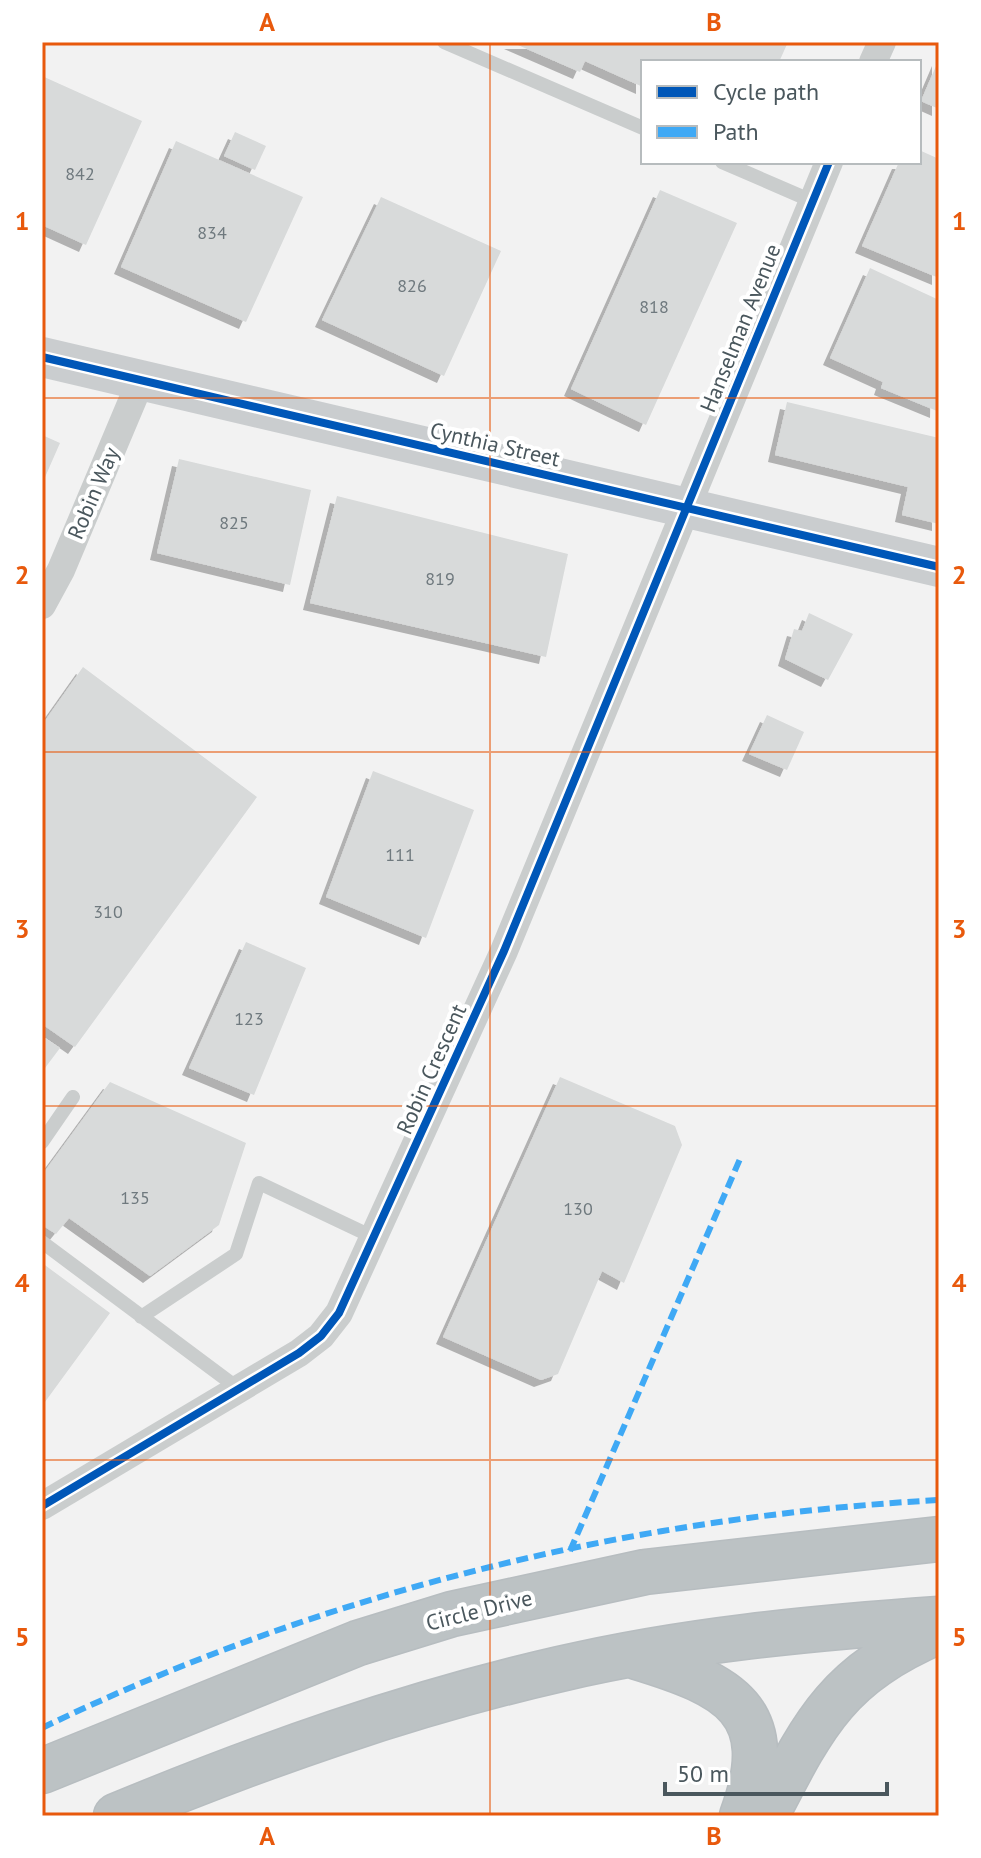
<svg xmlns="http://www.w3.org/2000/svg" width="981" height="1858" viewBox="0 0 981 1858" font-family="'PT Sans',sans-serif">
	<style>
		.building { fill: #d8dada; filter: url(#shadow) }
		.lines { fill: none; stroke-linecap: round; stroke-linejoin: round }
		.highway-casing { stroke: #b7bdc0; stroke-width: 47 }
		.lane { stroke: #cacdcd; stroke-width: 14 }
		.street { stroke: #cacdcd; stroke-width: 28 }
		.secondary { stroke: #cacdcf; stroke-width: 40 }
		.highway { stroke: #bcc2c4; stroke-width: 44 }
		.quiet { stroke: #3fa9f5; stroke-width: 6; stroke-dasharray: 12 6; stroke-linecap: butt }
		.cycleway-casing { stroke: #fff; stroke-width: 13 }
		.cycleway { stroke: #0057b8; stroke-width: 8 }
		.grid { fill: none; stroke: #e8590c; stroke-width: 2; stroke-opacity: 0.55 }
		.labels { text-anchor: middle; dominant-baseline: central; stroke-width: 8; stroke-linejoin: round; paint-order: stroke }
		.number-label { font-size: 18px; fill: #6f797e }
		.street-label { font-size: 22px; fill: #4a575d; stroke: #fff }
		.neatline { fill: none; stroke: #e8590c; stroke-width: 3 }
		.grid-label { font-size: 26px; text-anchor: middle; font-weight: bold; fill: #e8590c }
	</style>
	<defs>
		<filter id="shadow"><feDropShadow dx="-7" dy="7" stdDeviation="0" flood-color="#0004"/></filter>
	</defs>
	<rect width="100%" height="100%" fill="#f2f2f2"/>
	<path class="building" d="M511,42H788L779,62H643V87L585,61L580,72Z
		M939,59V109L921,101Z
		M42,76L142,121L86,245L42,225Z
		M235,132L266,146L255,170L224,156Z
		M176,141L303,197L246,322L121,267Z
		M919,150L939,159V278L862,246L899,162H919Z
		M660,190L737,223L646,425L571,389Z
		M381,197L501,251L444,376L322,320Z
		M870,268L939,300L937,411L881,388L883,382L830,358Z
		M787,402L939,438V524L902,515L908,487L775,455Z
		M42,435L60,443L42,484Z
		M179,459L311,490L290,585L157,553Z
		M337,496L568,554L546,657L310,603Z
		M809,613L853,634L828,680L785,659L794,629L802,631Z
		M83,667L257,797L75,1047L42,1024V725Z
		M767,715L804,732L787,770L749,754Z
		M373,771L474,810L426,938L326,897Z
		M246,942L306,968L254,1095L189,1068Z
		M42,1036L60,1048L42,1072Z
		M560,1077L675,1126L682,1145L624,1283L602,1271L558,1374L541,1380L443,1337Z
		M110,1082L246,1143L219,1225L150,1276L69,1218L56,1234L42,1225V1175Z
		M42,1263L110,1313L42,1406Z"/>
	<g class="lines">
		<g class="highway-casing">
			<path id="highway" d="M637,1657C729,1685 781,1710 742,1816
				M42,1771L358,1643L452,1614L645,1572L939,1539
				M116,1816C261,1756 407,1704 560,1669C684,1640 812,1628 939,1619
				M766,1816C815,1721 837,1675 939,1631"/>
		</g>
		<path class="lane" d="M444,42L643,128
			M722,162L812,201
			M42,1142L73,1097
			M42,1242L239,1389
			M141,1317L236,1254L259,1183L375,1238"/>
		<path class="street" d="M873,62L882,42
			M42,605L61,570L141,380
			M42,1506L299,1353L321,1336L339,1313L504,951L829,162"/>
		<path class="secondary" d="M42,357L939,567"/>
		<use href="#highway" class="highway"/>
		<path class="quiet" d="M570,1551L740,1159
			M42,1728C321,1593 629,1517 939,1500"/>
		<g class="cycleway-casing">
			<path id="cycleway" d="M42,357L939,567
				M42,1506L299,1353L321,1336L339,1313L504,951L829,162"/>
		</g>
		<use href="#cycleway" class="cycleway"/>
	</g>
	<path class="grid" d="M490,42V1816M42,398H939M42,752H939M42,1106H939M42,1460H939"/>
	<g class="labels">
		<g class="number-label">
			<text x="80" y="173">842</text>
			<text x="212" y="232">834</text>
			<text x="412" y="285">826</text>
			<text x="654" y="306">818</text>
			<text x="234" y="522">825</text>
			<text x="440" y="578">819</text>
			<text x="400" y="854">111</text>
			<text x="108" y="911">310</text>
			<text x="249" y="1018">123</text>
			<text x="135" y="1197">135</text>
			<text x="578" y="1208">130</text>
		</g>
		<g class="street-label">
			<text transform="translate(740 328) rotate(-68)">Hanselman Avenue</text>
			<text transform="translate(495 444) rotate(13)">Cynthia Street</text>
			<text transform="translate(93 493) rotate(-67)">Robin Way</text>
			<text transform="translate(431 1069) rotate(-66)">Robin Crescent</text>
			<text transform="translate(479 1610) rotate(-14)">Circle Drive</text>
		</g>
	</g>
	<rect width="981" height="1858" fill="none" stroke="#ffffff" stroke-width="88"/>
	<rect x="641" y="60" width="280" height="104" fill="#ffffff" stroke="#b7bcbe" stroke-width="2"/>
	<rect x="657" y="86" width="40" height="12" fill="#0057b8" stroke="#b7bcbe" stroke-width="2"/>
	<text x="713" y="100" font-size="24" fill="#4a575d">Cycle path</text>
	<rect x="657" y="126" width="40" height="12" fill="#3fa9f5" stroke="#b7bcbe" stroke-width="2"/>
	<text x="713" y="140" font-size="24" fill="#4a575d">Path</text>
	<path d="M665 1782v12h222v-12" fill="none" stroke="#4a575d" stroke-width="4"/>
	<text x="677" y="1782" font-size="24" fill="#4a575d" stroke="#ffffff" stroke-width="6" paint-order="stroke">50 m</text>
	<rect x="44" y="44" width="893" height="1770" class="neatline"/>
	<g class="grid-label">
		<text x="267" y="31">A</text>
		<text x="714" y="31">B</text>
		<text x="22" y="230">1</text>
		<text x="959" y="230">1</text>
		<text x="22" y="584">2</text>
		<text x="959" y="584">2</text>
		<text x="22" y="938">3</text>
		<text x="959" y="938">3</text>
		<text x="22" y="1292">4</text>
		<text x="959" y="1292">4</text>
		<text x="22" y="1646">5</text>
		<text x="959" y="1646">5</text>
		<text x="267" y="1845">A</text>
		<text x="714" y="1845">B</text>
	</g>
</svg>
